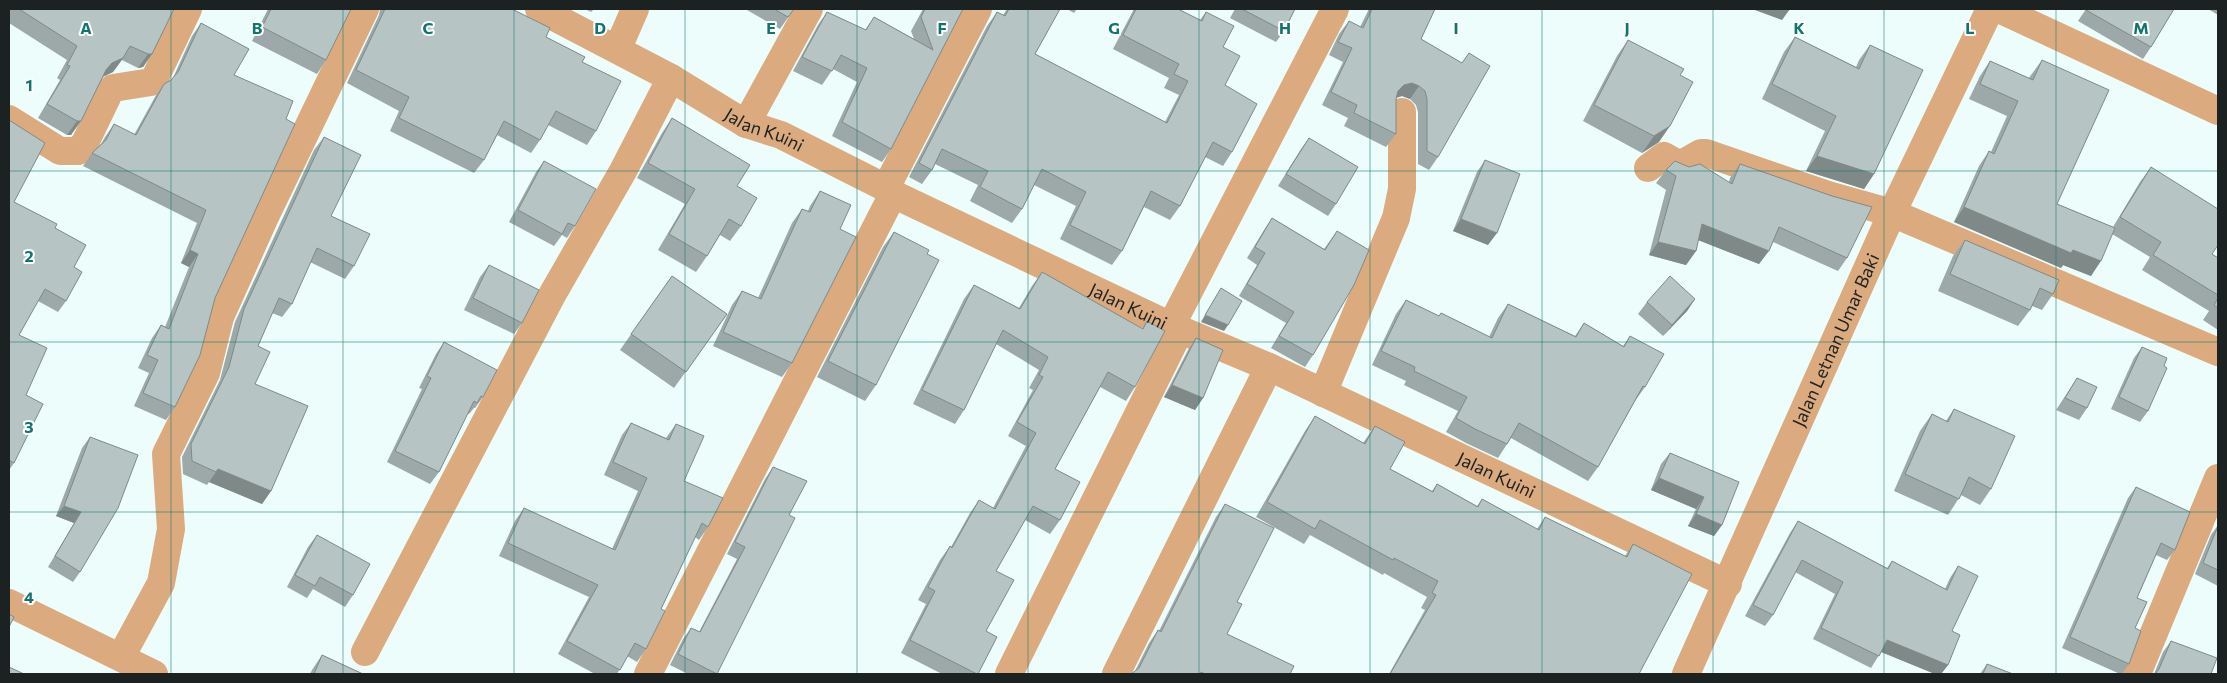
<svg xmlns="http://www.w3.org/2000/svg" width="2227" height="683" viewBox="0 0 2227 683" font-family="Commissioner,sans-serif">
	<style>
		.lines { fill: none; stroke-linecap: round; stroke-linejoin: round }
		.minor { stroke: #dcaa7f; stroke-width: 28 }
		.wall { fill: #9da9a8 }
		.shaded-wall { fill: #7f8a88 }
		.building { fill: #b6c5c3; stroke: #7f8a88 }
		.grid { fill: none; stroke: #0f766e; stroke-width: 1; stroke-opacity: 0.55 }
		.labels { text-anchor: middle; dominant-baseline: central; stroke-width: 4; stroke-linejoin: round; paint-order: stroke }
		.street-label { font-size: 18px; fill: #1c2221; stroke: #fff }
		.grid-label { font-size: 16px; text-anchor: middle; font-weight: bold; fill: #0f766e; stroke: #fff; stroke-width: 4; stroke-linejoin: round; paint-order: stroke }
	</style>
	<rect width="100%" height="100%" fill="#edfdfb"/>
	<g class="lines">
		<g class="minor">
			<path id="s1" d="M539,9L671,78L746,124L781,135L886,188L893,194L1171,326L1269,367L1728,584"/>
			<path d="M1999,9L2218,111"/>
			<path d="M618,48L635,9"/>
			<path d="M9,119L60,151H78L85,143L110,91L113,88L151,82L155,78L188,9"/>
			<path d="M746,124L809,9"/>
			<path d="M1648,168L1664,156L1680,165L1701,153H1706L1828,195L1892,213L2218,352"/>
			<path d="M886,188L978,9"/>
			<path d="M1171,326L1335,9"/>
			<path d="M1323,393L1396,218L1402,189V112"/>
			<path d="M9,603L154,674"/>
			<path d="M365,652L552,295L623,171L671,78"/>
			<path d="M121,657L161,583L171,529L166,454L206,373L220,317L264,219L365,9"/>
			<path d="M648,674L893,194"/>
			<path d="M1009,674L1180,330"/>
			<path d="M1116,674L1269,367"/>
			<path id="s2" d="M1686,674L1892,213L1990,9"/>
			<path d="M2137,674L2218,478"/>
		</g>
	</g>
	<path class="wall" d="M9,9H174L152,54L143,67L138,68L122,60L113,72L103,77L71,135H67L38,118L60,80L57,78L67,60L9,23Z
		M268,9H351L326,60L317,74L252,41Z
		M380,9H512L546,37L582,62L596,131L587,145L548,125L540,140L531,153L497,135L484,160L474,173L390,131L399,111L347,83L379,15Z
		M585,9H594L591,12Z
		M747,9H794L780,29L747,10Z
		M923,9H963L891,149L882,162L832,136L857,82L833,69L822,85L793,71L818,25L827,12L865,30L874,17L914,39L911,31Z
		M1007,9H1060L1035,54L1165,122L1179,95L1164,88L1169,78L1113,49L1134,9H1178L1200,20L1206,12L1223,47L1225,85L1232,152L1223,166L1205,157L1180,206L1170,220L1144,207L1122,251L1112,265L1060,239L1076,206L1034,185L1022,209L1012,223L970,201L978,185L935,164L932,170L922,184L909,177L987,26L997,12L1003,15Z
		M1067,9H1077L1074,13Z
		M1235,9H1295L1284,31L1276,42L1230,18Z
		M1369,9H1435L1421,39L1462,63L1469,53L1438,157L1429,170L1418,164V112L1416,105L1410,99L1402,96L1396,98V134L1386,147L1344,126L1348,118L1322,105L1343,62L1329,55L1339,34L1349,21L1360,27Z
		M2086,9H2174L2151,47L2143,59L2078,21Z
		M2208,9H2218V15Z
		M201,23L234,75L286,119L215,298L175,407L166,420L134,406L149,373L138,368L152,338L161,325L165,327L189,267L181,263L197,223L83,166L92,153L101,144L105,137L114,124L134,135L155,97L164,84L172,80L192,36Z
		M1795,37L1856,67L1859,60L1870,45L1874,174L1864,189L1806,171L1825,131L1762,99L1784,52Z
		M1628,40L1680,75L1659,142L1642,153L1583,121L1617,56Z
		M2042,60L2057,204L2113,227L2140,182L2151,167L2212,254L2218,258V330L2203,320L2209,311L2142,270L2150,257L2112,234L2091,276L2063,265L2061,268L1954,222L1979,166L1989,151L1991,152L2007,116L1969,99L1980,76L1990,61L2029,78L2031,75Z
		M672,118L737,186L741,226L730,241L720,235L707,256L696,272L658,250L685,204L637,178L662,133Z
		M9,120L14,202L55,228L74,267L66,301L58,312L38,301L19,335L26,395L14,463L9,470Z
		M324,137L331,216L354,266L345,279L310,262L292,304L282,317L272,313L258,346L255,384L271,491L262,504L209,482L207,485L183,474L182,457L220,380L235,322L314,150Z
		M1309,138L1336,204L1328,216L1278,186L1301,149Z
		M1485,160L1488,245L1453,231L1477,172Z
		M544,161L575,226L567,238L562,235L554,246L509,222L536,172Z
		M1740,164L1847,258L1838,271L1773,242L1759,264L1698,240L1696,251L1686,265L1649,255L1666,190L1656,183L1666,170L1729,182L1730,178Z
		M820,191L840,229L792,363L782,377L713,346L732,305L742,291L758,298L792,223L802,209L808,211L810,206Z
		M1272,218L1324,249L1337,231L1313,355L1305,367L1271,348L1286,323L1239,296L1257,265L1247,258L1264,230Z
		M894,232L927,254L876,385L865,401L817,377L883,247Z
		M1965,240L2053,294L2042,310L2032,306L2030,310L2018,326L1938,291L1953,256Z
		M489,265L522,323L514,334L464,310L480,277Z
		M1042,272L1142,329L1147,321L1135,387L1126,401L1100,387L1055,469L1060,520L1050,534L1025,520L996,571L986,631L978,674H942L901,653L926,604L918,600L940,560L950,546L951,547L970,513L979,500L993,508L1026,446L1008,436L1033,390L1029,388L1039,370L996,344L964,410L955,424L913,404L964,299L974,285L1019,308L1032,286Z
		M672,276L727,314L674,388L620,350Z
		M1695,299L1687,311L1663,336L1638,314L1647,302Z
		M1406,300L1439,316L1441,313L1489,337L1498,318L1508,304L1575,336L1584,323L1623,346L1630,336L1645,387L1635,401L1598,467L1588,481L1511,438L1498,458L1466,443L1446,432L1458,411L1404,385L1406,381L1372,365L1396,314Z
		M1196,338L1203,398L1195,410L1164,397L1188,350Z
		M444,342L483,397L475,408H474L469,414L467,413L439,472L430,484L387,462L422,389L419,388L436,354Z
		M2142,347L2164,366L2148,411L2140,422L2111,409L2134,358Z
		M2077,378L2087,408L2079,420L2056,410Z
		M1954,409L1991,489L1980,505L1961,495L1948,515L1894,491L1920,431L1932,414L1946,421Z
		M1315,416L1363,443L1375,426L1390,469L1432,491L1437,484L1477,506L1482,499L1537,529L1545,517L1625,556L1633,544L1639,674H1389L1425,610L1421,608L1427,597L1384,573L1383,575L1310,535L1304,544L1256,517L1305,431Z
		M631,423L666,438L676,424L684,481L708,527L699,540L695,537L661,609L646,649L637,662L627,656L617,674H595L558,654L589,597L499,556L515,521L524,508L612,549L638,491L604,475L622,435Z
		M90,437L80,572L73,582L48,567L74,523L56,516L82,448Z
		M1670,453L1722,525L1714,536L1688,526L1696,509L1651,490L1661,464Z
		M773,467L789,515L717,674H688L670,665L683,639L691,628L699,632L737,559L727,554L765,479Z
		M2136,487L2175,550L2167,560L2156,555L2137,598L2135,628L2129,664L2122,674H2120L2062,648L2128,498Z
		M1225,504L1237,602L1227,634L1290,674H1131L1135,671L1149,643L1158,630L1159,631L1216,517Z
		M1798,521L1887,568L1892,561L1945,589L1950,578L1958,566L1952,631L1948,665L1941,674H1935L1881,652L1871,668L1813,639L1835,594L1795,572L1773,615L1765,626L1745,616L1790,533Z
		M2218,525V586L2195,574L2211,535Z
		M317,535L353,595L345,607L313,589L307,598L287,587L308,547Z
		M2171,641L2211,674H2154L2163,652Z
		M322,655L363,674H310L312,670Z
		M1987,664L2013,674H1980Z"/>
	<path class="shaded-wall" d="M1752,9H1790L1782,20Z
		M148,54H152L143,67L138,68Z
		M123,58L113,72L102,77L106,70L112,63Z
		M1412,83L1419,86L1410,99L1402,96L1395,98L1398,91L1404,85Z
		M77,121H81L71,135H67Z
		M1670,126L1659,142L1642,153L1654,136Z
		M1817,156L1874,174L1864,189L1806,171Z
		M1964,207L2073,250L2101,261L2091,276L2063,265L2061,268L1954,222Z
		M1461,219L1497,233L1488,245L1453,231Z
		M1702,224L1769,251L1759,264L1693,238Z
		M1658,242L1696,251L1686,265L1649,255Z
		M190,250L198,254L189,267L181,263Z
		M1695,299L1687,311L1663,336L1672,325Z
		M1205,315L1228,325L1224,331L1201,322Z
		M1172,385L1203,398L1195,410L1164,397Z
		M218,469L271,491L262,504L209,482Z
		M1659,478L1704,497L1696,509L1651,490Z
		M64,506L81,512L74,523L56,516Z
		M1696,514L1722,525L1714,536L1688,526Z
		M1887,640L1948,665L1941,674H1935L1879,651Z"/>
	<path class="building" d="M19,9H174L152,54H148L130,46L123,58L112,63L106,70L81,121H77L47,104L70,66L67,65L77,46Z
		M271,9H351L326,60L262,27Z
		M385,9H512L550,28L546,37L585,57L582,62L621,81L596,131L556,111L540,140L504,121L484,160L399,118L409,97L356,70Z
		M774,9H794L788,17Z
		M925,9H963L891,149L842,122L867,68L841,55L832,71L802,57L827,12L866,30L874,17L933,50L921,17Z
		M1009,9H1060L1035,54L1167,123L1188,81L1174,74L1179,64L1123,35L1136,9H1178L1202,21L1206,12L1234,26L1223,47L1240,56L1225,85L1257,104L1232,152L1213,142L1180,206L1151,191L1122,251L1070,225L1086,192L1042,169L1022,209L980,187L988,171L942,149L932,170L919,163L997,12L1005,16Z
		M1242,9H1295L1284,31Z
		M1372,9H1435L1421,39L1462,63L1469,53L1490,66L1438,157L1427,151V99L1425,91L1419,86L1412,83L1404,85L1398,91L1396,99V134L1354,113L1357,105L1331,92L1352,48L1338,42L1349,21L1363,28Z
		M2087,9H2174L2151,47L2086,10Z
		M201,23L249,49L234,75L293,101L286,119L295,124L215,298L200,355L175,407L143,393L158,360L147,355L161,325L169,329L198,254L190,250L206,210L92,153L106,140L114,124L136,135L164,84L171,80L178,72Z
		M1795,37L1859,69L1870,45L1923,70L1874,174L1817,156L1836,116L1772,84Z
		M1628,40L1684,69L1680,75L1693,82L1670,126L1654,136L1594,105Z
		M2042,60L2109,90L2057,204L2115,228L2101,261L2073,250L2071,253L1964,207L1989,151L1994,154L2018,101L1980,84L1990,61L2033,80Z
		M672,118L750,165L737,186L757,198L741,226L729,219L707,256L669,234L695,189L648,163Z
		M9,120L45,143L14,202L57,224L55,228L86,245L74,267L82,272L66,301L45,289L19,335L47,348L26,395L43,404L14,463L9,460Z
		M324,137L361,155L331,216L370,234L354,266L317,248L292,304L279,298L258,346L270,352L255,384L308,406L271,491L218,469L216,472L192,461L191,444L229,367L244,309Z
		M1309,138L1358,167L1336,204L1286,174Z
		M1485,160L1520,174L1497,233L1461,219Z
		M544,161L596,189L575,226L568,223L562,234L518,210Z
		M1675,161L1689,167L1700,164L1732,184L1740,164L1832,196L1872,207L1847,258L1779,227L1769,251L1702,224L1696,251L1658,242L1676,176L1666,170Z
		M2151,167L2218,209V245L2212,254L2218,258V295L2153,255L2161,242L2120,217Z
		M820,191L851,205L840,229L856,237L792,363L723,332L742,291L761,299L802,209L810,212Z
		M1272,218L1325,250L1337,231L1369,250L1354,285L1313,355L1279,336L1294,312L1247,284L1265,253L1255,247Z
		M894,232L929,250L927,254L939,260L876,385L828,361Z
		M1965,240L2059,280L2053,294L2040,288L2030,310L1950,274Z
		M489,265L539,290L522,323L473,298Z
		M1042,272L1143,329L1147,321L1165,331L1135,387L1108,372L1055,469L1080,482L1060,520L1033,506L996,571L1014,580L986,631L997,637L978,674H977L910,640L935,591L928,587L950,546L952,548L979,500L995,509L1036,433L1017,422L1043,377L1039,375L1048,357L1003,330L964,410L922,390L974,285L1020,309Z
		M672,276L727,314L686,372L631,334Z
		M1670,276L1695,299L1672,325L1647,302Z
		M1221,288L1242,301L1228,325L1205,315Z
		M2218,298V308L2214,305Z
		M1406,300L1439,316L1441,313L1492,338L1508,304L1576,337L1584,323L1624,347L1630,336L1664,354L1645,387L1643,386L1598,467L1519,423L1507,444L1475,429L1456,418L1467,397L1414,371L1415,367L1381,351Z
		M1196,338L1223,350L1203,398L1172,385Z
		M444,342L497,370L483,397L481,396L477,403L474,401L439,472L395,451L431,378L427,376Z
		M2142,347L2167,358L2164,366L2167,368L2148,411L2119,397Z
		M2077,378L2097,387L2087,408L2065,398Z
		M1954,409L2015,436L1991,489L1969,477L1959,499L1905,474L1932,414L1948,422Z
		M1315,416L1365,444L1375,426L1405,442L1390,469L1433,492L1437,484L1478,507L1482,499L1539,530L1545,517L1627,557L1633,544L1692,574L1639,674H1390L1436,595L1432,593L1438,581L1394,558L1393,560L1320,520L1315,529L1267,502Z
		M631,423L669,440L676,424L704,436L684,481L723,498L708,527L702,523L661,609L665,611L646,649L635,643L620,670L567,641L598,585L508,543L524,508L615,550L647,478L613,462Z
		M90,437L138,455L118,508L80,572L55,556L81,512L64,506Z
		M1670,453L1739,482L1722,525L1696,514L1704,497L1659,478Z
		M773,467L807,481L789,515L795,518L717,674L678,654L691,628L700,632L745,547L735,542Z
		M2136,487L2190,512L2175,550L2161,543L2137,598L2147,602L2135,628L2141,631L2129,664L2070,637Z
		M1225,504L1274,528L1237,602L1242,604L1227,634L1294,666L1290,674H1205L1201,672L1200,674H1131L1139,668L1158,630L1161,632Z
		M1798,521L1888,569L1892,561L1947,590L1958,566L1978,576L1952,631L1960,635L1948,665L1887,640L1879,656L1821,628L1843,582L1802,560L1773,615L1753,605Z
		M2218,526V570L2203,563Z
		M317,535L370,564L353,595L320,577L315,586L295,575Z
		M9,614L14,617L9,627Z
		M2171,641L2217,658L2211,674H2155L2159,669Z
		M322,655L363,674H314Z
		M1987,664L2013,674H1983Z
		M9,667L24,674H9Z"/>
	<path class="grid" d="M171,9V674M343,9V674M514,9V674M685,9V674M857,9V674M1028,9V674M1199,9V674M1370,9V674M1542,9V674M1713,9V674M1884,9V674M2056,9V674M9,171H2218M9,342H2218M9,512H2218"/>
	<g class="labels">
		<g class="street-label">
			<text stroke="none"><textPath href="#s1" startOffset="256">Jalan Kuini</textPath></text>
			<text stroke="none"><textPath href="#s1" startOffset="661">Jalan Kuini</textPath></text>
			<text stroke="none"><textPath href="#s2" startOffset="366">Jalan Letnan Umar Baki</textPath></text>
			<text stroke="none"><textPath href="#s1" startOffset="1066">Jalan Kuini</textPath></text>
		</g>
	</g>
	<g class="grid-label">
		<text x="86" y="34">A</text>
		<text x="257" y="34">B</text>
		<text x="428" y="34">C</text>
		<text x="600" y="34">D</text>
		<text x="771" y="34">E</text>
		<text x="942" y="34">F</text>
		<text x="1114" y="34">G</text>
		<text x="1285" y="34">H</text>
		<text x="1456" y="34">I</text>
		<text x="1627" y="34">J</text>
		<text x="1799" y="34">K</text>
		<text x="1970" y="34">L</text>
		<text x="2141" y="34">M</text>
		<text x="29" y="91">1</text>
		<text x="29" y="262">2</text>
		<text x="29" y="433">3</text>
		<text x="29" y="603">4</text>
	</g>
	<rect width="2227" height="683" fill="none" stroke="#1c2221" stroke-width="20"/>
</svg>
